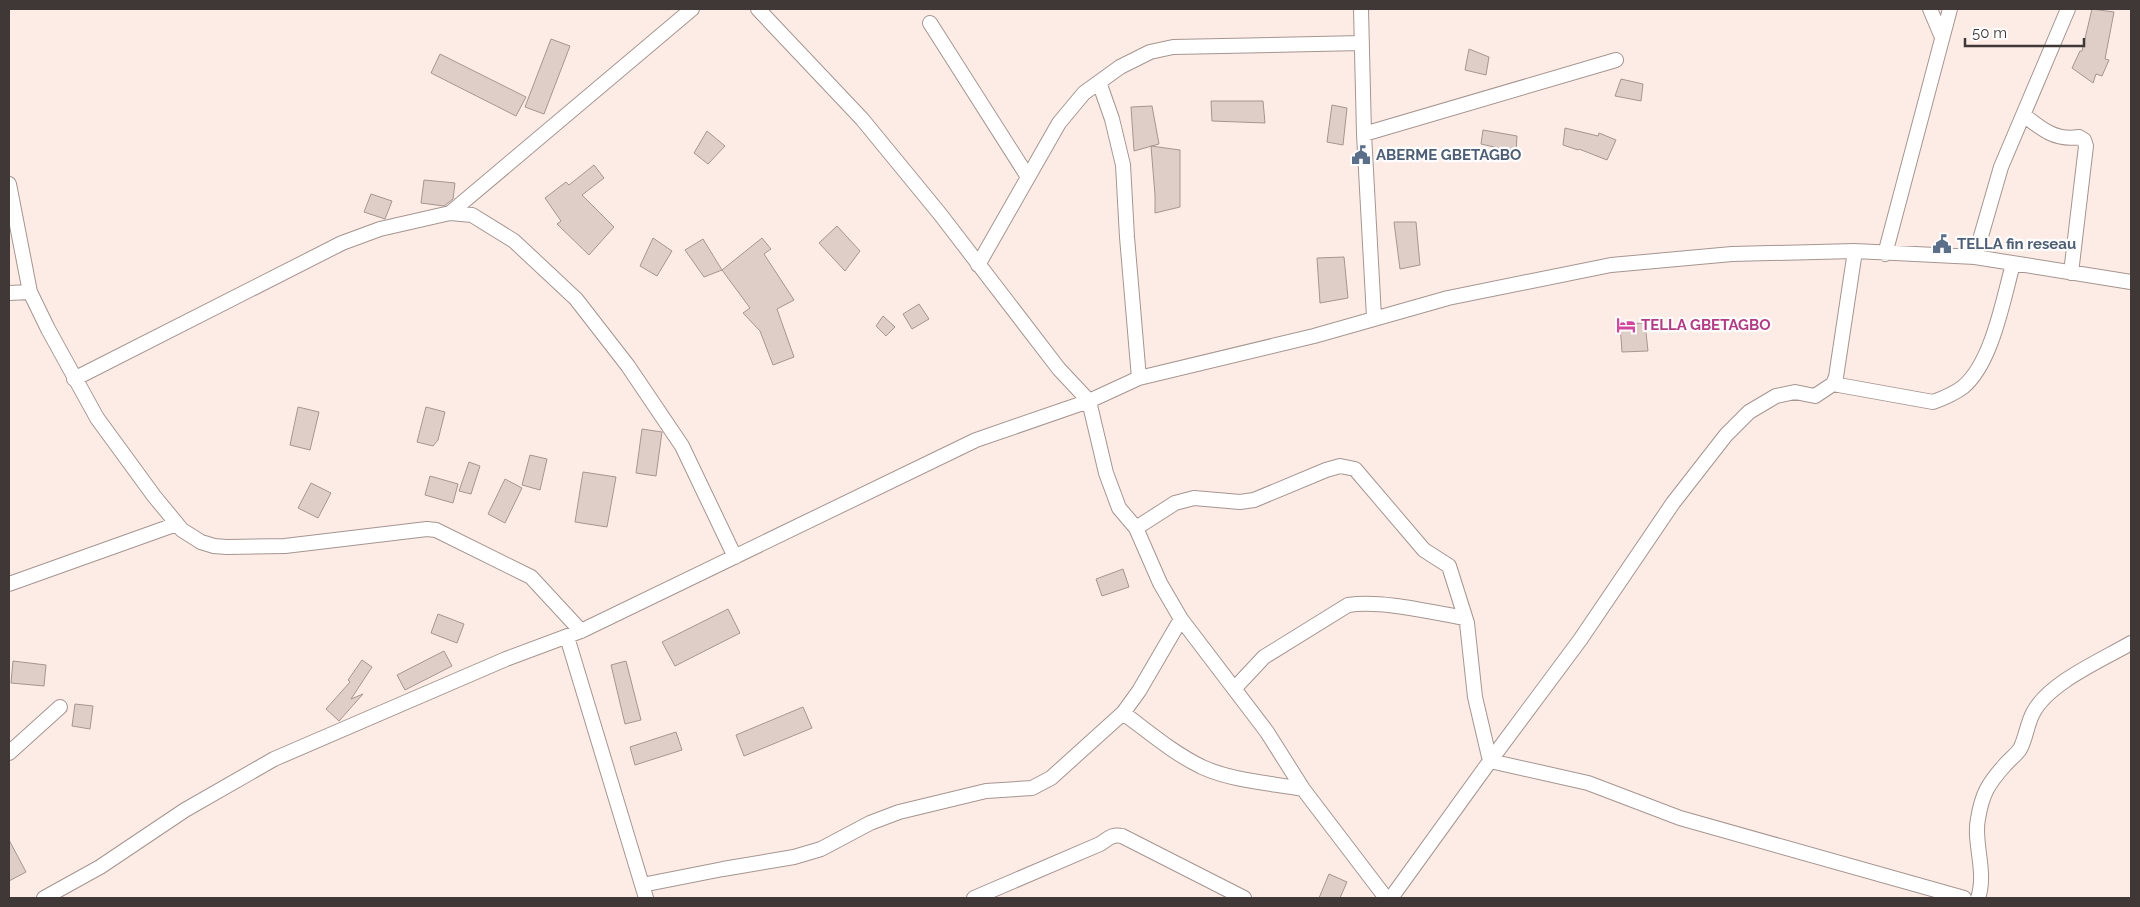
<svg xmlns="http://www.w3.org/2000/svg" width="2140" height="907" viewBox="0 0 2140 907" font-family="Raleway,sans-serif">
	<style>
		.building { fill: #dfcec8; stroke: #a59590 }
		.lines { fill: none; stroke-linecap: round; stroke-linejoin: round }
		.minor-casing { stroke: #a59590; stroke-width: 16 }
		.minor { stroke: #fff; stroke-width: 14 }
		.labels { text-anchor: middle; dominant-baseline: central; stroke-width: 4.5; stroke-linejoin: round; paint-order: stroke }
		.service-label { font-size: 15px; font-weight: bold; fill: #4e5e75; stroke: #fdfdfd; text-anchor: start }
		.hotel-label { font-size: 15px; font-weight: bold; fill: #b23c85; stroke: #fdfdfd; text-anchor: start }
	</style>
	<rect width="100%" height="100%" fill="#fdece6"/>
	<path class="building" d="M2092,9L2114,12L2105,59L2109,60L2102,76L2096,74L2093,83L2072,68L2080,51H2082Z
		M551,39L570,46L544,114L525,107Z
		M1469,49L1489,57L1486,75L1465,70Z
		M440,54L526,97L516,116L431,73Z
		M1621,79L1643,84L1641,101L1615,96Z
		M1211,101H1263L1265,123L1212,121Z
		M1332,105L1347,108L1343,145L1327,142Z
		M1152,106L1159,144L1134,151L1131,107Z
		M1565,128L1598,136L1599,133L1616,140L1607,160L1579,149L1578,150L1563,145Z
		M1483,130L1517,136L1516,152L1481,144Z
		M707,131L725,146L708,164L694,153Z
		M1151,146L1180,150V207L1155,213V195Z
		M594,165L604,178L582,195L614,227L589,255L557,224L561,221L545,198L566,182L569,185Z
		M424,180L455,183L453,199L444,206L421,203Z
		M371,194L392,201L385,219L364,212Z
		M1394,222H1416L1420,265L1400,269Z
		M837,226L860,251L845,271L819,243Z
		M653,238L672,251L657,276L640,266Z
		M762,238L771,249L764,254L794,300L777,309L794,357L773,365L760,331L743,313L750,308L722,270Z
		M703,239L722,270L704,277L685,250Z
		M1344,257L1348,298L1320,303L1317,258Z
		M919,304L929,319L912,329L903,314Z
		M883,316L895,327L886,336L876,326Z
		M1645,323L1648,351L1622,352L1620,324Z
		M298,407L319,412L310,450L290,445Z
		M426,407L445,412L438,440L433,446L417,442Z
		M642,429L662,432L656,476L636,473Z
		M530,455L547,459L540,490L522,485Z
		M469,462L480,466L471,494L459,491Z
		M583,472L616,477L607,527L575,522Z
		M430,476L458,484L453,503L425,495Z
		M505,479L522,488L505,523L488,514Z
		M311,483L331,493L318,518L298,508Z
		M1123,569L1129,587L1102,596L1096,579Z
		M728,609L740,633L675,666L662,642Z
		M438,614L464,624L457,643L431,633Z
		M444,651L452,666L405,690L397,675Z
		M362,660L372,667L351,699L363,694L339,721L326,709L350,682L348,680Z
		M13,661L46,665L44,686L11,683Z
		M626,661L641,720L625,724L611,665Z
		M75,704L93,706L90,729L72,726Z
		M803,707L812,728L744,756L736,735Z
		M676,732L682,750L635,765L630,747Z
		M9,840L26,872L9,881Z
		M1329,874L1347,882L1340,898H1319Z"/>
	<g class="lines">
		<g class="minor-casing">
			<path id="minor" d="M758,9L862,119L940,214L1059,369L1089,401L1106,473L1119,508L1136,528L1160,583L1181,619L1267,732L1303,789L1386,898
				M1361,9L1364,134L1374,317
				M1930,9L1941,35
				M930,23L1028,177
				M1099,82L1112,119L1123,165L1127,237L1139,378
				M2024,115C2041,129 2056,141 2079,137L2084,140L2086,146L2071,273
				M1364,134L1616,60
				M9,184L30,292L48,329L97,418L154,496L182,530L201,542L214,546L227,547L285,546L427,529L436,530L531,577L581,631
				M450,213L692,9
				M1885,254L1950,9
				M1975,257L2001,167L2068,9
				M978,265L1059,123L1084,93L1120,67L1150,52L1173,47L1362,43
				M9,293L30,292
				M74,379L342,243L380,229L450,213L472,215L514,241L576,299L628,366L682,446L735,557
				M1833,384L1933,402C1944,398 1954,394 1963,387C1992,363 2003,300 2013,264
				M1136,528L1175,503L1194,498L1240,502L1254,500L1326,470L1340,466L1355,469L1424,550L1449,566L1467,623L1475,697L1490,761L1588,783L1680,818L1964,898
				M9,584L177,524
				M567,637L646,898
				M1234,689L1264,657L1348,605C1383,600 1430,612 1465,618
				M1123,713C1149,732 1173,753 1202,767C1233,781 1270,783 1303,789
				M9,753L60,707
				M642,885L723,869L794,857L821,849L870,823L899,812L986,791L1032,788L1051,778L1123,713L1139,691L1181,619
				M44,898L100,867L185,810L274,759L506,659L581,631L976,440L1089,401L1139,378L1314,336L1448,298L1611,265L1732,254L1855,251L1975,257L2131,282
				M974,898L1100,844C1108,839 1111,834 1122,836L1244,898
				M1391,898L1490,761L1580,640L1673,503L1726,435L1749,412L1776,396L1795,392L1815,396L1833,384L1836,377L1855,251
				M1978,898C1987,872 1973,842 1978,819C1982,794 1988,784 2004,766C2009,760 2016,755 2020,749C2026,738 2027,724 2033,713C2048,683 2102,660 2131,643"/>
		</g>
		<use href="#minor" class="minor"/>
	</g>
	<defs>
		<g id="civic-bare" transform="scale(1.5)"><path d="M-.6-6.5H3V-4.5H.6V-3L4-1V1h2V6H-6V1h2V-1L-.6-3ZM-1.2 2.5V6h2.4V2.5Z" fill="#5c6f8a" stroke="#fdfdfd" stroke-width="2.5" paint-order="stroke"/></g>
		<g id="hotel-bare" transform="scale(1.5)"><path d="M-6-4.5h1.5V1H6V5H4.5V3h-9V5H-6ZM-4 0a1.8 1.8 0 1 1 3.6 0ZM.5 0V-2.5h3Q6-2.5 6 0Z" fill="#d1479c" stroke="#fdfdfd" stroke-width="2.5" paint-order="stroke"/></g>
	</defs>
	<g fill-rule="evenodd">
		<use href="#civic-bare" x="1361" y="155"/>
		<use href="#civic-bare" x="1942" y="244"/>
		<use href="#hotel-bare" x="1626" y="325"/>
	</g>
	<g class="labels">
		<g class="service-label">
			<text x="1376" y="155">ABERME GBETAGBO</text>
			<text x="1957" y="244">TELLA fin reseau</text>
		</g>
		<g class="hotel-label">
			<text x="1641" y="325">TELLA GBETAGBO</text>
		</g>
	</g>
	<rect width="2140" height="907" fill="none" stroke="#3f3836" stroke-width="20"/>
	<path d="M1965 38v8h119v-8" fill="none" stroke="#3f3836" stroke-width="2.5"/>
	<text x="1972" y="38" font-size="15" fill="#3f3836" stroke="#fdfdfd" stroke-width="4" paint-order="stroke">50 m</text>
</svg>
